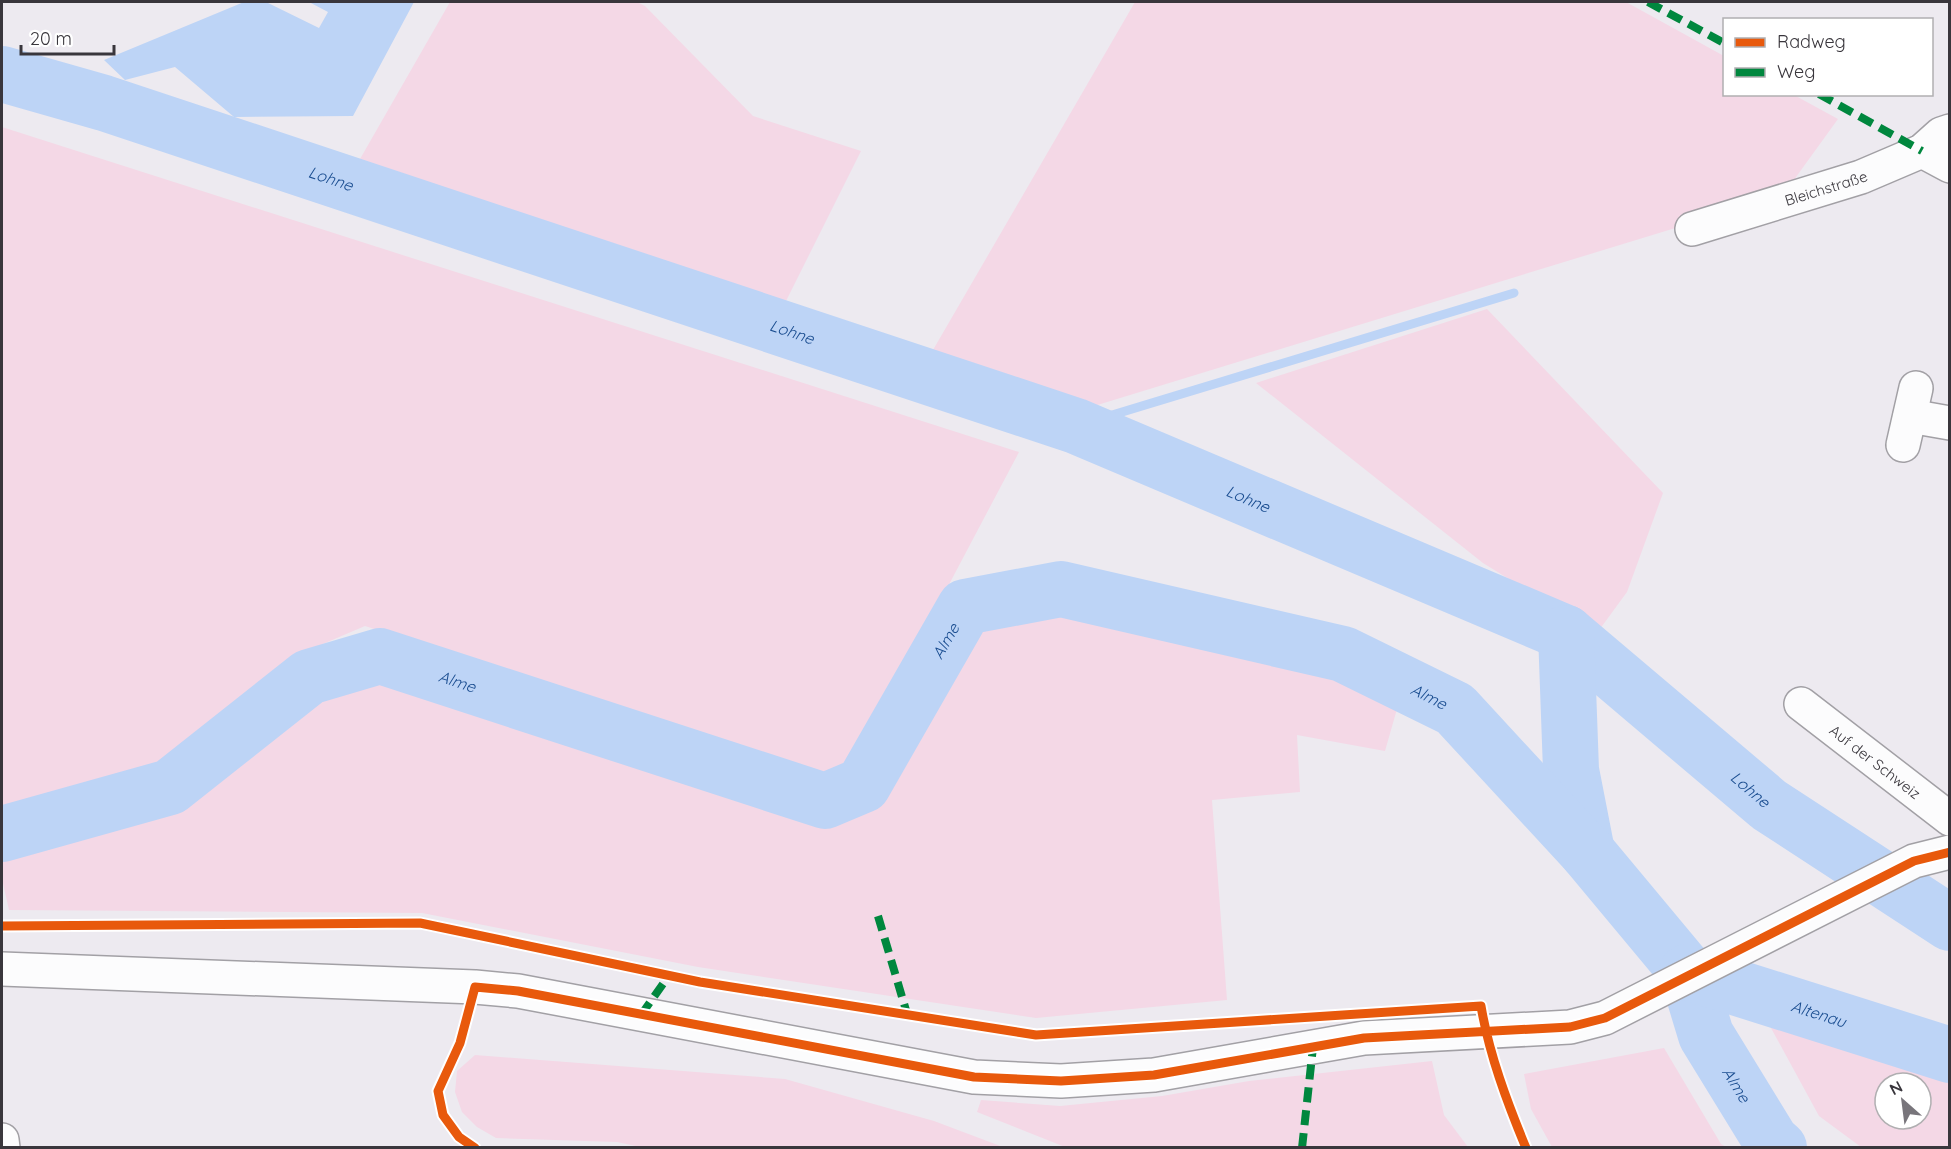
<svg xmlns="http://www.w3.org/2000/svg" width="1951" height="1149" viewBox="0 0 1951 1149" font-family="Quicksand,sans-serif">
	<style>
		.green { fill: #f4d8e6; fill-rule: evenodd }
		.water { fill: #bdd4f6 }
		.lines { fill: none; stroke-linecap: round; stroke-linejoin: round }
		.stream { stroke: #bdd4f6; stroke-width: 9 }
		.river { stroke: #bdd4f6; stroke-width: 56 }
		.minor-casing { stroke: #a2a0a5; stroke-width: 36 }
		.highway-casing { stroke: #a2a0a5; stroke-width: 36 }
		.minor { stroke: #fcfcfd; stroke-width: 33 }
		.highway { stroke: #fcfcfd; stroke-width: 33 }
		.quiet { stroke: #00873e; stroke-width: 8; stroke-dasharray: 15 8; stroke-linecap: butt }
		.cycleway-casing { stroke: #fff; stroke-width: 13 }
		.cycleway { stroke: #e8590c; stroke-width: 9 }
		.labels { text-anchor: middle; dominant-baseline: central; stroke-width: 4.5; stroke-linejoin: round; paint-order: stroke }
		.street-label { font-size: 15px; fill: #39363c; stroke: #fff }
		.water-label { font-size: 16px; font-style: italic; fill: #1a4d90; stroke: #fff }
	</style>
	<rect width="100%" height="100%" fill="#edeaf0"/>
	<path class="green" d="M450,2H637L645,6L753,116L861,151L785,303L360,159Z
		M1135,2H1626L1724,56V94L1794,95L1838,119L1783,195L1068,414L926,362Z
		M2,127L1019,452L852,768L824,778L365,626L297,655L158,769L2,812Z
		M1487,309L1663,493L1627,592L1597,633L1483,563L1256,383Z
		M1067,604L1341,676L1397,709L1385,751L1297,735L1300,792L1212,800L1227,1000L1036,1018L698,967L422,913L9,910L2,879V855L181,803L319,691L383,667L825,813L870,800L976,625Z
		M1765,1017L1949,1082V1147H1861L1819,1116ZM1885,1083H1921V1119H1885Z
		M1664,1048L1721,1144L1726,1147H1552L1531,1109L1524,1074Z
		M475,1055L785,1079L934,1121L1003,1147L645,1148L617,1142L496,1138L477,1127L462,1112L455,1092L457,1071Z
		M1432,1061L1444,1115L1468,1147H1065L977,1112L981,1100L1060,1106L1162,1096L1249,1081Z"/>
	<path class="water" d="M244,2H266L319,28L328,12L309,2H414L353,116L234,117L175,67L125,80L104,60Z"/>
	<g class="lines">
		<path class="stream" d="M1076,426L1514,293"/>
		<g class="river">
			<path id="s1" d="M2,74L104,103L1076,426L1566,633L1769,805L1950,923"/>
			<path d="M1566,633L1571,770L1587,852"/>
			<path id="s2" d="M2,834L170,787L309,677L380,656L825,801L863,785L965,607L1061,589L1343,654L1455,709L1587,852L1687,972L1706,1035L1771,1141L1779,1148"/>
			<path id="s3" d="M1687,972L1950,1055"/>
		</g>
		<g class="minor-casing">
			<g id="minor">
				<path d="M1922,151L1950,166"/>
				<path id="s4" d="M1692,229L1861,177L1922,151L1941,134L1950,131"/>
				<path d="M1910,416L1950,423"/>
				<path d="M1903,445L1916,388"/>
				<path id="s5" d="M1801,704L1950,819"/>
				<path d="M2,969L475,987L518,991L974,1077L1061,1081L1154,1075L1364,1038L1570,1027L1605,1018L1914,861L1950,852"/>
			</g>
		</g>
		<g class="highway-casing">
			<path id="highway" d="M2,1140L3,1148"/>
		</g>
		<use href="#minor" class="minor"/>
		<use href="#highway" class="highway"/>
		<path class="quiet" d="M1648,2L1724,43
			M1819,94L1922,151
			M878,916L908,1017
			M641,1015L670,974
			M1302,1148L1313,1047"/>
		<g class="cycleway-casing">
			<path id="cycleway" d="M2,926L420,923L700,982L1036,1035L1481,1006C1489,1054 1507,1102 1526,1148
				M475,1148L459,1137L443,1115L438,1091L460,1043L475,987L518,991L974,1077L1061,1081L1154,1075L1364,1038L1570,1027L1605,1018L1914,861L1950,852"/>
		</g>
		<use href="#cycleway" class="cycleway"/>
	</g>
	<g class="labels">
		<g class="street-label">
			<text stroke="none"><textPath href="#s4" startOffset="140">Bleichstraße</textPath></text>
			<text stroke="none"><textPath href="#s5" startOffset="94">Auf der Schweiz</textPath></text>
		</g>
		<g class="water-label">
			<text stroke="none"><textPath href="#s1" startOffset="345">Lohne</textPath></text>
			<text stroke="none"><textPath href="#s1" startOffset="831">Lohne</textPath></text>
			<text stroke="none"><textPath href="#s1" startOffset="1317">Lohne</textPath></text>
			<text stroke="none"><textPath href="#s2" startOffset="1101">Alme</textPath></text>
			<text stroke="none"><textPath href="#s2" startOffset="507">Alme</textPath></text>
			<text stroke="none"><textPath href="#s2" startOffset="1623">Alme</textPath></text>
			<text stroke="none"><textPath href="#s1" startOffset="1904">Lohne</textPath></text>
			<text stroke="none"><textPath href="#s3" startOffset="138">Altenau</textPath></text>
			<text stroke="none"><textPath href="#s2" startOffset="2127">Alme</textPath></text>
		</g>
	</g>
	<rect width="1951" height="1149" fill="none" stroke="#39363c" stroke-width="6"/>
	<rect x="1723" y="18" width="210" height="78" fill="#ffffff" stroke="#b0afb1" stroke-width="1.5"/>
	<rect x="1735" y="38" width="30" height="9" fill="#e8590c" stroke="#b0afb1" stroke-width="1.5"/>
	<text x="1777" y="48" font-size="18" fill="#39363c">Radweg</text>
	<rect x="1735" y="68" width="30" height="9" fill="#00873e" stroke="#b0afb1" stroke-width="1.5"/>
	<text x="1777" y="78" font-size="18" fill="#39363c">Weg</text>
	<g transform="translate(1903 1101) rotate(332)"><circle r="28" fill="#ffffff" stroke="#b0afb1" stroke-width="1.5"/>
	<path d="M0-4.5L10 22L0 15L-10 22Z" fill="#78757b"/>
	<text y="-9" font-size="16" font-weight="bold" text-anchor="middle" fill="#39363c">N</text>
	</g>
	<path d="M21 45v9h93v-9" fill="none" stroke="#39363c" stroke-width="3"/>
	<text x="30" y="45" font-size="18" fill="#39363c" stroke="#ffffff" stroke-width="4.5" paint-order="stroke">20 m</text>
</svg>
